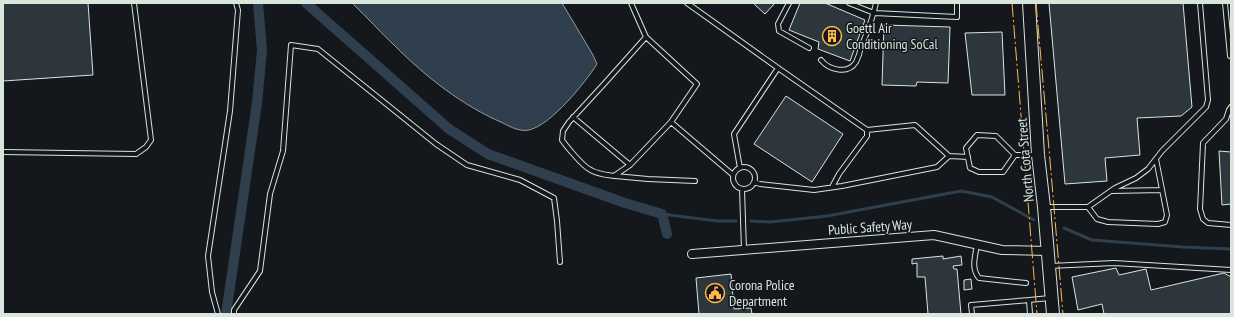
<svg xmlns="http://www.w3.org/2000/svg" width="1234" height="317" viewBox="0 0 1234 317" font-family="'PT Sans Narrow',sans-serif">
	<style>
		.water { fill: #2f3f4d; stroke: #939e99 }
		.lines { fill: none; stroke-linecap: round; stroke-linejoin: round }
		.stream { stroke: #2f3f4d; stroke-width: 3 }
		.canal { stroke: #2f3f4d; stroke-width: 10 }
		.building { fill: #2c363c; stroke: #d8e6dc }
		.lane-casing { stroke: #d8e6dc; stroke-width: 6 }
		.street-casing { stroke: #d8e6dc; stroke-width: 10 }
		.secondary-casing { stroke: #d8e6dc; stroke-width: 14 }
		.lane { stroke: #14181c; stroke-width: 4 }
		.street { stroke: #14181c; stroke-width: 8 }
		.secondary { stroke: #14181c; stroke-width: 12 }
		.power { stroke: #ffb74d; stroke-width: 1; stroke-dasharray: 14 3 2 3; stroke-linecap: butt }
		.labels { text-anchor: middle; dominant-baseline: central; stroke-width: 3; stroke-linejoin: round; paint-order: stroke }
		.poi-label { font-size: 14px; fill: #d8e6dc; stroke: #14181c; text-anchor: start }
		.street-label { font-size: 14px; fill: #d8e6dc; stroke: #14181c }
	</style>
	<rect width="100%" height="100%" fill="#14181c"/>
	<path class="water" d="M352,3H562L593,55L597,64C585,83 551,125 529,130C521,132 510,127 503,123C463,106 426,77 395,46C380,32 367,17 352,3Z"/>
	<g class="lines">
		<path class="stream" d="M662,214L717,221H736
			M751,221L770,222L827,216L961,191L992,197L1034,220
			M1064,228L1092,240L1183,247L1231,249"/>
		<path class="canal" d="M306,3L449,129L488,154L625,203L662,214L667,234
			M226,314L257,103L262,50L258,3"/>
	</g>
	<path class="building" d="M3,3H88L93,75L3,81Z
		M753,3H775L765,14Z
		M800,3H825L865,20L850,61L818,49L819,42L789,30Z
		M1049,3H1183L1192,107L1181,116L1137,118L1140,155L1105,158L1107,181L1065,184Z
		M884,25L950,27L948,83L917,82L916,86L882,85Z
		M1002,32L1005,95H972L965,33Z
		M786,96L843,134L812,182L754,144Z
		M1219,151L1231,152V204L1222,205Z
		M943,256V259L961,256L962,265L953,266L954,269H957L961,314H928L925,277H917V263L912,264V259Z
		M1116,268L1119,275L1146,269L1151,290L1224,273L1231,277V314H1104L1102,304L1078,310L1072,277Z
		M731,274L734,309L751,308L752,314H699L696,278Z
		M971,279L972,289L964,290V280Z"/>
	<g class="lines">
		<g class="lane-casing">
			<path id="lane" d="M631,3L646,37L697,84L671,122L733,175
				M687,3L778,68
				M789,3L778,24L779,31L809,48
				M849,3L874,13L957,17V3
				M1225,3L1230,56L1231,55
				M646,37L604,84L569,122L563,131L562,140C567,147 582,165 589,169C596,174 606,175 614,176L630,165L671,122
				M821,60C829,70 848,75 856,62C858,58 860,52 861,47C867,33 873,18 876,3
				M1231,107L1229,110L1226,119L1203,143L1200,209L1203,219L1208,223L1231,225
				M573,117L630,165
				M3,152L136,154L146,147L151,140L134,3
				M1015,155L1003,172H979L970,168L966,148L977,135L996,136L1015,155H1037
				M733 178a11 11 0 1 1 22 0a11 11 0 1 1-22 0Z
				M740,168L734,134L778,68L867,130L915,125L949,156
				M615,176L648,179L695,181
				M754,182L760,184L814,190L842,186L937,167L949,156L968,157
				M832,187L839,174L867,136V130
				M742,189L744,250
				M1112,191L1162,190
				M1045,207H1088L1115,188L1136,178L1148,169L1162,151L1206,107L1208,100L1200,3
				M1088,207L1097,219L1108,222L1158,224L1165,222L1167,215L1156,159
				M977,245C975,257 971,268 979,278L1026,283
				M1050,266L1114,263L1231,270
				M218,314L212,292L208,256L230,111L238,10L236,3
				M234,314V310L260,271L270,194L283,151L291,45L318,49L436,144L467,165L520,180L554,198L557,221L560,262
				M972,314L971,305L1029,300
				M1030,314L1029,300L1050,298"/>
		</g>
		<g class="street-casing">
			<path id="street" d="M692,254L934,235L1002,250L1048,251"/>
		</g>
		<g class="secondary-casing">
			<path id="secondary" d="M1029,3L1038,155L1044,207L1053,314"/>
		</g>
		<use href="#lane" class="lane"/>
		<use href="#street" class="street"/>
		<use href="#secondary" class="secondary"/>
		<path class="power" d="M1012,3L1037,314
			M1036,3L1051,172L1063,314"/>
	</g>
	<defs>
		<g id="building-ring" transform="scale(1)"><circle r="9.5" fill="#14181c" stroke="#ffb74d" stroke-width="1.5"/><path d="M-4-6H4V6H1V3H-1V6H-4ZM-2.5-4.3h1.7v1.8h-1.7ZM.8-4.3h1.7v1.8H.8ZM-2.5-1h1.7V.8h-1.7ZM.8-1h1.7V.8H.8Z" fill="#ffb74d"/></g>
		<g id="civic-ring" transform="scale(1)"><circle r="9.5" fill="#14181c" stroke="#ffb74d" stroke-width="1.5"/><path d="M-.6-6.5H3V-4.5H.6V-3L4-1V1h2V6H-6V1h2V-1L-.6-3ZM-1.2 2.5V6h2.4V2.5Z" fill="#ffb74d"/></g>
	</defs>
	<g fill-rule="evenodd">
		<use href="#building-ring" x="832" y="36"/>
		<use href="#civic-ring" x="715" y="293"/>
	</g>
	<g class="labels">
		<g class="poi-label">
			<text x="846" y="28">Goettl Air<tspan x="846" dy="16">Conditioning SoCal</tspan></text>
			<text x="729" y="285">Corona Police<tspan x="729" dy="16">Department</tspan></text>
		</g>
		<g class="street-label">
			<text transform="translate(1025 160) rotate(-95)">North Cota Street</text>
			<text transform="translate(870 227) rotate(-4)">Public Safety Way</text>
		</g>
	</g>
	<rect width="1234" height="317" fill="none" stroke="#d8e6dc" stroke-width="8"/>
</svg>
